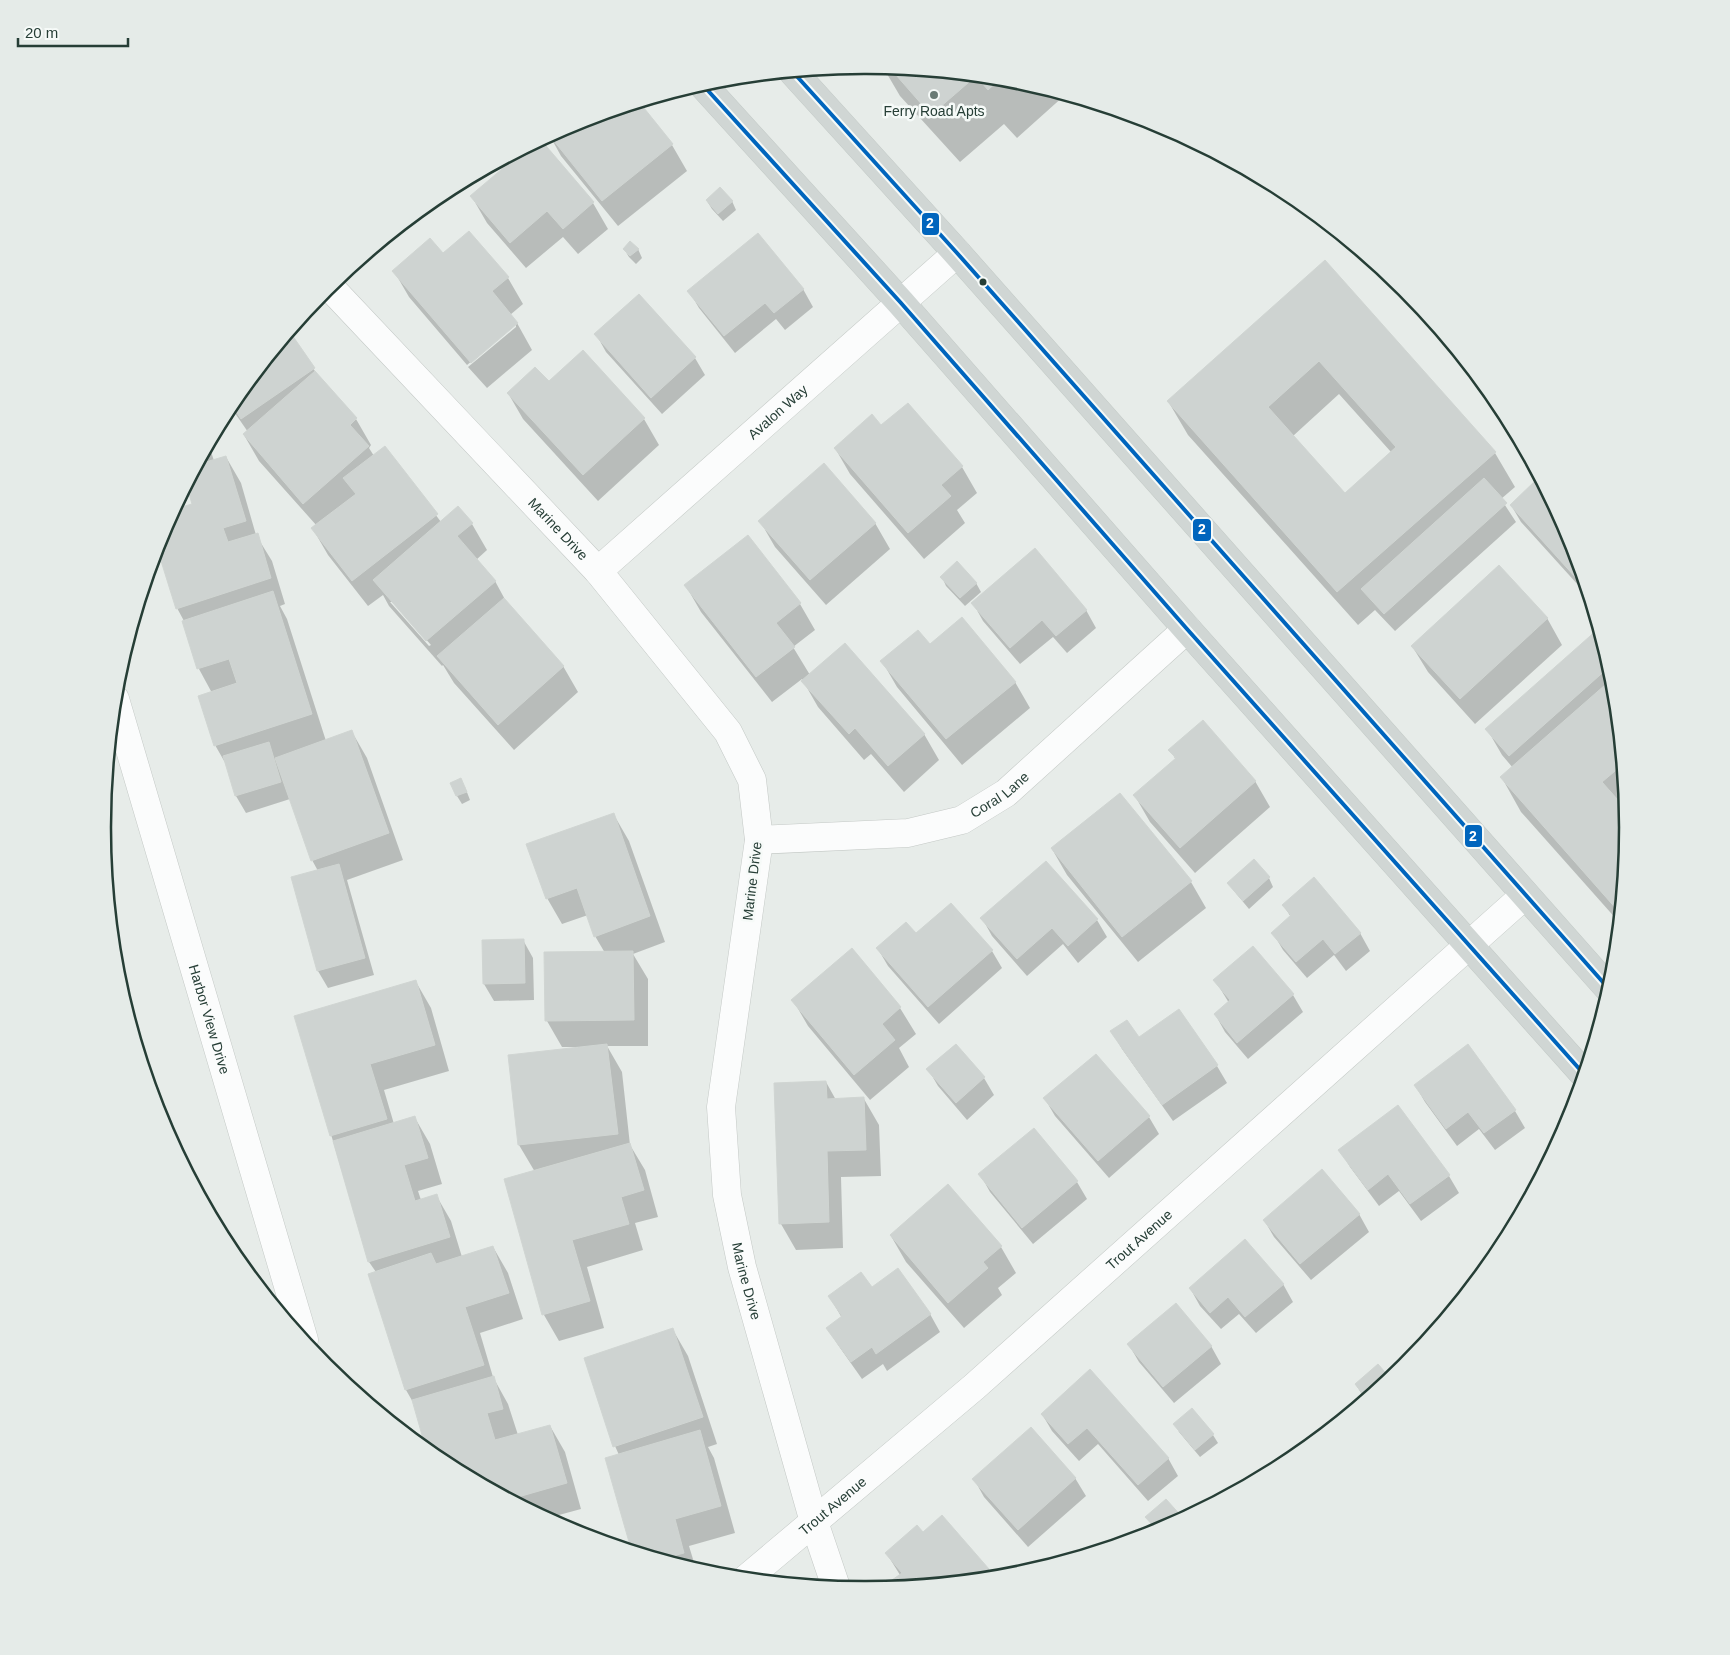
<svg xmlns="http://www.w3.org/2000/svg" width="1730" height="1655" viewBox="0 0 1730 1655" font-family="Helvetica,sans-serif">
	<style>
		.shadow { fill: #0003; fill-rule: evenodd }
		.building { fill: #ced3d1; stroke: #d0d5d2; fill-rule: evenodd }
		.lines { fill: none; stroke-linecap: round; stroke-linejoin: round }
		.minor-casing { stroke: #c4c9c6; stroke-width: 29 }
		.major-casing { stroke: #c3cac7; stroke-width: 29 }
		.minor { stroke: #fbfcfc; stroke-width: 28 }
		.major { stroke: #d0d6d4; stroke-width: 28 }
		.bus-1-casing { stroke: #f6faf8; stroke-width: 8 }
		.bus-1 { stroke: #0065bd; stroke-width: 4 }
		.poi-dot { fill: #6a7b75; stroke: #f6faf8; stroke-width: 2 }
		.bus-dot { fill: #263e36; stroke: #f6faf8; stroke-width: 2 }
		.labels { text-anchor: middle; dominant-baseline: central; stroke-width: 5; stroke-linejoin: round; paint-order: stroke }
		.poi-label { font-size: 14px; fill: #263e36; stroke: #f6faf8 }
		.street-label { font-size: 14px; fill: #263e36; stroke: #f6faf8 }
		.rim { fill: none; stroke: #263e36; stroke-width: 2.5 }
		.line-badge { stroke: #f6faf8; stroke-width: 2 }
		.badge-label { font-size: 14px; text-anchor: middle; font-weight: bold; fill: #fff }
	</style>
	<rect width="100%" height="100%" fill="#e7ece9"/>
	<path class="shadow" d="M883,67L1014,80L1065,95L1017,138L1004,124L960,162L900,96Z
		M639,103L672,145L687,171L618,226L561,156L550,136L573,123Z
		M472,197L593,203L608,229L578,254L563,237L526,268L487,223Z
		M707,201H732L736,210L723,221L712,209Z
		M624,249H638L642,258L636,264L629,257Z
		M443,255L508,278L523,304L510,315L517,323L532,350L487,388L468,367L516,327V324L467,365L409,297L394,271Z
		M1325,262L1495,453L1515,487L1501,499L1516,522L1395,631L1375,610L1358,625L1188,435L1168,401ZM1339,394L1391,452L1345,494L1293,436Z
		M803,289L813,307L785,330L776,319L735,353L699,308L689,291Z
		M639,295L695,358L705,375L662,414L606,352L596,334Z
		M289,333L319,377L356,419L371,445L369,448L374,456L385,447L441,522L458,507L472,524L487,550L476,560L495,581L508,605L563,666L578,692L514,750L454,683L443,665L442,666L389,606L383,595L368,606L328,555L313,529L317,526L259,461L244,435L248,432L230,406ZM390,602H393L431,645L429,646Z
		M583,352L644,419L659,445L598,501L523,419L508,393L549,383Z
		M881,427L962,467L977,493L957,510L965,523L924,559L850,474L835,448Z
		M209,445L214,461L226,457L241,483L256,535L272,561L285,604L280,606L287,619L326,741L352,732L367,758L403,860L347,880L374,975L328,988L318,971L293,878L318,871L312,860L290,799L246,813L236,796L227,766L215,745L212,693L199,669L184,621L177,608L158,546L161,535L174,511L193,505L187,485Z
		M1511,505L1570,536L1588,596L1521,522Z
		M760,521L875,523L890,549L826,605L775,547Z
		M942,577L976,583L981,592L965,606L946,586Z
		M686,586L800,604L815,630L793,647L810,675L924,734L939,760L904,792L871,754L864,760L818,707L802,679L772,702L701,612Z
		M973,603L1086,610L1096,628L1067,653L1053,637L1020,664L983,621Z
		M1547,618L1562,645L1475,724L1428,672L1412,646Z
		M1598,630L1613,679L1627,828L1618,921L1521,812L1502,778L1513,768L1502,755L1487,729Z
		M930,646L1015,682L1030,708L962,765L897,687L882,661Z
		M1170,750L1255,781L1270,807L1195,873L1150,822L1135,796L1176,760Z
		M465,787L470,800L462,804L457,796Z
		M1120,795L1191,882L1206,908L1138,962L1067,875L1052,849Z
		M614,815L629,841L665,942L633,954L648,979V1046H607L622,1072L630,1145L645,1170L658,1217L635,1223L643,1250L587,1267L604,1328L559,1341L544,1315L535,1172L519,1145L578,1049V1047H562L547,1021L605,953L595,936L588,915L562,924L547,898Z
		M1253,861L1269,878L1273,887L1249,909L1234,891L1229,883Z
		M1283,905L1360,933L1370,951L1346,971L1334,955L1307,978L1283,950L1273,933L1291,917Z
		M982,918L1097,920L1107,937L1078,963L1063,944L1027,976L992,936Z
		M916,935L992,951L1002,968L939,1024L888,966L878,949Z
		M523,940L533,958L534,1000L494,1001L484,984L483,942Z
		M1253,948L1293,995L1303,1012L1248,1059L1225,1032L1215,1014L1229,1003L1215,980Z
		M851,950L900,1008L916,1034L899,1048L909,1067L870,1100L808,1026L793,1000Z
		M115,952L124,968L122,991L117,976Z
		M416,982L431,1008L449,1071L384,1090L394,1124L415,1118L430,1144L442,1184L418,1191L421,1200L436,1195L451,1221L462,1257L493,1247L508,1273L523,1319L480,1333L493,1377L508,1404L518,1435L550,1426L565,1452L581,1509L548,1518L441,1461L428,1451L414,1404L406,1390L369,1275L376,1272L369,1262L296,1017Z
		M1179,1011L1217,1066L1227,1083L1173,1121L1122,1049L1112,1032L1139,1039Z
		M955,1045L984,1078L994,1095L967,1120L938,1086L928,1069Z
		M1468,1046L1515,1111L1525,1128L1495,1150L1479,1129L1457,1146L1425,1102L1415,1085Z
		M826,1082L836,1100L864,1099L879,1125L881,1176L841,1177L843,1248L796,1250L781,1224Z
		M1045,1099L1149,1117L1159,1134L1109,1178L1055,1116Z
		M1340,1150L1449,1176L1459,1193L1421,1221L1399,1191L1379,1206L1350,1167Z
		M980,1174L1077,1182L1087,1199L1033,1244L990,1192Z
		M948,1186L1001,1247L1016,1273L998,1288L1002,1295L964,1328L906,1262L891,1236Z
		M1359,1214L1369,1232L1311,1280L1274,1237L1264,1220Z
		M1283,1284L1293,1302L1256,1333L1239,1314L1221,1329L1200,1306L1190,1288Z
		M872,1289L930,1314L940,1332L887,1371L883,1364L862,1379L838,1345L827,1328L842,1318L829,1296Z
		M673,1330L688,1356L717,1444L708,1447L714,1458L735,1533L689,1546L696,1569L632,1550L606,1459L619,1455L615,1446L586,1359Z
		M1129,1345L1211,1346L1221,1364L1174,1403L1139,1362Z
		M1378,1366L1389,1379L1365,1399L1356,1385Z
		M1090,1371L1168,1458L1178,1476L1148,1501L1098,1444L1079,1461L1052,1431L1042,1414Z
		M1175,1424L1213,1435L1218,1443L1200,1457L1179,1432Z
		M1075,1478L1086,1496L1028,1547L984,1497L974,1479Z
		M1147,1517L1181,1519L1157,1532Z
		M923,1533L988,1570L993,1577L897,1587L894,1581L900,1575L887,1554Z"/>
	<path class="building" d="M889,67L976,76L931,115Z
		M976,76L1001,78L988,90Z
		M640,103L673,144L602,201L550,136L573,123Z
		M541,140L594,202L563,229L547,211L510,243L470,196L528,147Z
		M720,187L733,201L718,214L706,200Z
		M469,231L509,277L492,291L518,323L471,363L392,271L430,238L443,253Z
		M758,233L804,289L774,313L765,303L724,336L687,291Z
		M630,241L639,249L630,256L623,249Z
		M1325,260L1496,452L1337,592L1167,401ZM1319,361L1396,447L1345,493L1268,407Z
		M639,294L696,357L651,398L594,334Z
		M290,332L315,368L241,419L231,404Z
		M583,350L645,418L583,475L507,393L535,367L549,381Z
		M315,371L357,418L350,425L369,446L303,504L243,434Z
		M908,403L963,466L941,485L951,496L908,533L834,448L872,414L881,425Z
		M385,446L438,514L352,581L311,528L356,494L343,478Z
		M226,456L246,521L223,528L228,542L258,533L271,578L176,609L157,548L161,535L175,509L192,504L187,487L199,464Z
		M824,463L876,523L810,580L758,521Z
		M1484,478L1507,503L1384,614L1361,589Z
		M1536,480L1545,490L1570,536L1586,589L1510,505Z
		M458,506L473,523L457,536L496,581L426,641L373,580Z
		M748,535L801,603L776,623L795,647L756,677L684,585Z
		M1035,548L1087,610L1056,636L1042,620L1010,648L971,603Z
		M957,561L977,583L960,598L940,577Z
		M1499,565L1548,618L1460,699L1411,646Z
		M273,591L312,714L214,746L198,696L237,683L229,659L197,669L182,621Z
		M504,598L564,666L498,725L437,656Z
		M962,617L1016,682L946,739L880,661L918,630L930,644Z
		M1598,629L1609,667L1509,756L1485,729Z
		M845,643L925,734L888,766L855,728L849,734L801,681Z
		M1613,678L1621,766L1602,782L1626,809L1627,828L1619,912L1500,777Z
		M1203,720L1256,781L1180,848L1133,795L1176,758L1168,750Z
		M352,730L389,833L311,861L275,758Z
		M269,742L281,782L235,796L223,756Z
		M461,778L467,792L456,796L450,783Z
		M1120,793L1192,881L1122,937L1051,848Z
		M614,813L650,916L594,937L577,888L546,899L526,844Z
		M1254,859L1270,877L1243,901L1227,883Z
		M1046,861L1098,919L1068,946L1052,928L1017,959L980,918Z
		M339,864L365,958L317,971L291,877Z
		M1314,877L1361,933L1335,954L1323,939L1296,962L1271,933L1291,915L1282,905Z
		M951,903L993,950L928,1007L876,948L906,922L916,933Z
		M524,939L525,983L483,984L482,940Z
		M1253,946L1294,994L1237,1043L1214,1014L1230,1000L1213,980Z
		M852,948L901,1007L882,1024L895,1040L854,1075L791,1000Z
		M633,951L634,1020L545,1021L544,952Z
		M416,980L435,1045L370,1064L387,1119L330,1136L294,1016Z
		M1179,1009L1218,1065L1162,1105L1110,1031L1127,1020L1139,1037Z
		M607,1044L618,1134L518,1145L508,1055Z
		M956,1044L985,1077L956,1103L926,1069Z
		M1468,1044L1516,1110L1484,1133L1468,1112L1446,1129L1414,1085Z
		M1096,1054L1150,1116L1098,1161L1043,1098Z
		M826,1081L827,1099L864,1097L866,1150L827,1151L829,1222L779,1224L774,1083Z
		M1398,1105L1450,1175L1410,1204L1388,1174L1368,1190L1338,1150Z
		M415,1116L428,1158L404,1165L415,1201L437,1194L450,1237L368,1262L333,1141Z
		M1034,1128L1078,1181L1022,1228L978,1174Z
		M630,1143L644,1190L621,1197L629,1224L572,1240L590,1301L542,1315L504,1179Z
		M1322,1169L1360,1214L1300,1264L1263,1220Z
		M948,1184L1002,1246L983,1262L988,1268L948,1303L890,1235Z
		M1245,1239L1284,1284L1245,1317L1228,1297L1210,1313L1189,1288Z
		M493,1246L509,1293L465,1307L484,1365L405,1390L368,1274L431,1253L436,1264Z
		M898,1268L931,1314L876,1354L872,1347L851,1362L826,1328L842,1316L828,1296L861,1272L872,1287Z
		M1176,1303L1212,1346L1163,1387L1127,1344Z
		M673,1328L703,1417L613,1447L584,1358Z
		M1378,1364L1390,1378L1366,1398L1355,1384Z
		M1090,1369L1169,1458L1138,1485L1087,1428L1068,1444L1041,1414Z
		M494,1376L503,1409L487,1413L495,1440L550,1425L567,1483L511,1499L477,1480L475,1474L468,1476L441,1461L426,1449L412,1400Z
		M1192,1408L1214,1434L1195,1450L1173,1424Z
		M1031,1427L1076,1478L1018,1530L972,1479Z
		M700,1430L721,1506L675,1519L684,1553L662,1559L631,1549L605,1458Z
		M1166,1499L1183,1518L1158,1531L1145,1517Z
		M942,1515L989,1569L978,1579L898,1587L892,1580L902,1573L885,1553L917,1525L923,1532Z"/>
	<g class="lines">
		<g class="minor-casing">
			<g id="minor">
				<path id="s1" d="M329,286L598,571L728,732L752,780L759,840L721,1107L727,1195L742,1267L814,1522L836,1587"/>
				<path id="s2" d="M598,571L957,253"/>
				<path id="s3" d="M115,699L304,1340"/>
				<path id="s4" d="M759,840L908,833L962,820L1006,793L1187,629"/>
				<path id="s5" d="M747,1578L974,1387L1525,895"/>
			</g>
		</g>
		<g class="major-casing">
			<path id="major" d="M793,72L957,253L1609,989
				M702,84L901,303L1187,629L1583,1073"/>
		</g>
		<use href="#minor" class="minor"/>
		<use href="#major" class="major"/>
		<g class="bus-1-casing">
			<path id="bus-1" d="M793,72L957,253L1609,989
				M702,84L901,303L1187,629L1583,1073"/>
		</g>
		<use href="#bus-1" class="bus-1"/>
	</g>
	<circle class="poi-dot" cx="934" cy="95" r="5"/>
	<circle class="bus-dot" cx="983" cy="282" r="4.5"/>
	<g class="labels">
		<g class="poi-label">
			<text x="934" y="111">Ferry Road Apts</text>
		</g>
		<g class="street-label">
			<text stroke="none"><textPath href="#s2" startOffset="240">Avalon Way</textPath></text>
			<text stroke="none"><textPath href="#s1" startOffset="334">Marine Drive</textPath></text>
			<text stroke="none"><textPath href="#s4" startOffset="250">Coral Lane</textPath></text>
			<text transform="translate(752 881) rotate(-83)">Marine Drive</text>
			<text stroke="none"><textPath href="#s3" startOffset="334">Harbor View Drive</textPath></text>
			<text stroke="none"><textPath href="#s5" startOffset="518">Trout Avenue</textPath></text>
			<text stroke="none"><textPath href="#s1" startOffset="1159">Marine Drive</textPath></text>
			<text stroke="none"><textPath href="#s5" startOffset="112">Trout Avenue</textPath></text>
		</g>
	</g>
	<path d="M0 0H1730V1655H0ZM864 74H866A753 753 0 0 1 1619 827V828A753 753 0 0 1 866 1581H864A753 753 0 0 1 111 828V827A753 753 0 0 1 864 74Z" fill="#e5ebe8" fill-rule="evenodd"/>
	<path class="rim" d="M864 74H866A753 753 0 0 1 1619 827V828A753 753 0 0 1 866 1581H864A753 753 0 0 1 111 828V827A753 753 0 0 1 864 74Z"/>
	<g class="line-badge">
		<rect x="921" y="212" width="19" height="24" rx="5" fill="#0065bd"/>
		<rect x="1192" y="518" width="20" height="24" rx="5" fill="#0065bd"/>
		<rect x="1464" y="824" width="19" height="24" rx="5" fill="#0065bd"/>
	</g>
	<g class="badge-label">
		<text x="930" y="228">2</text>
		<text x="1202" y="534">2</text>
		<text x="1473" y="841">2</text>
	</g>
	<path d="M18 38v8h110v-8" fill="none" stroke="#263e36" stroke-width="2.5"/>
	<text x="25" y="38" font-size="15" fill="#263e36" stroke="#f6faf8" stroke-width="4" paint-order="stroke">20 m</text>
</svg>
